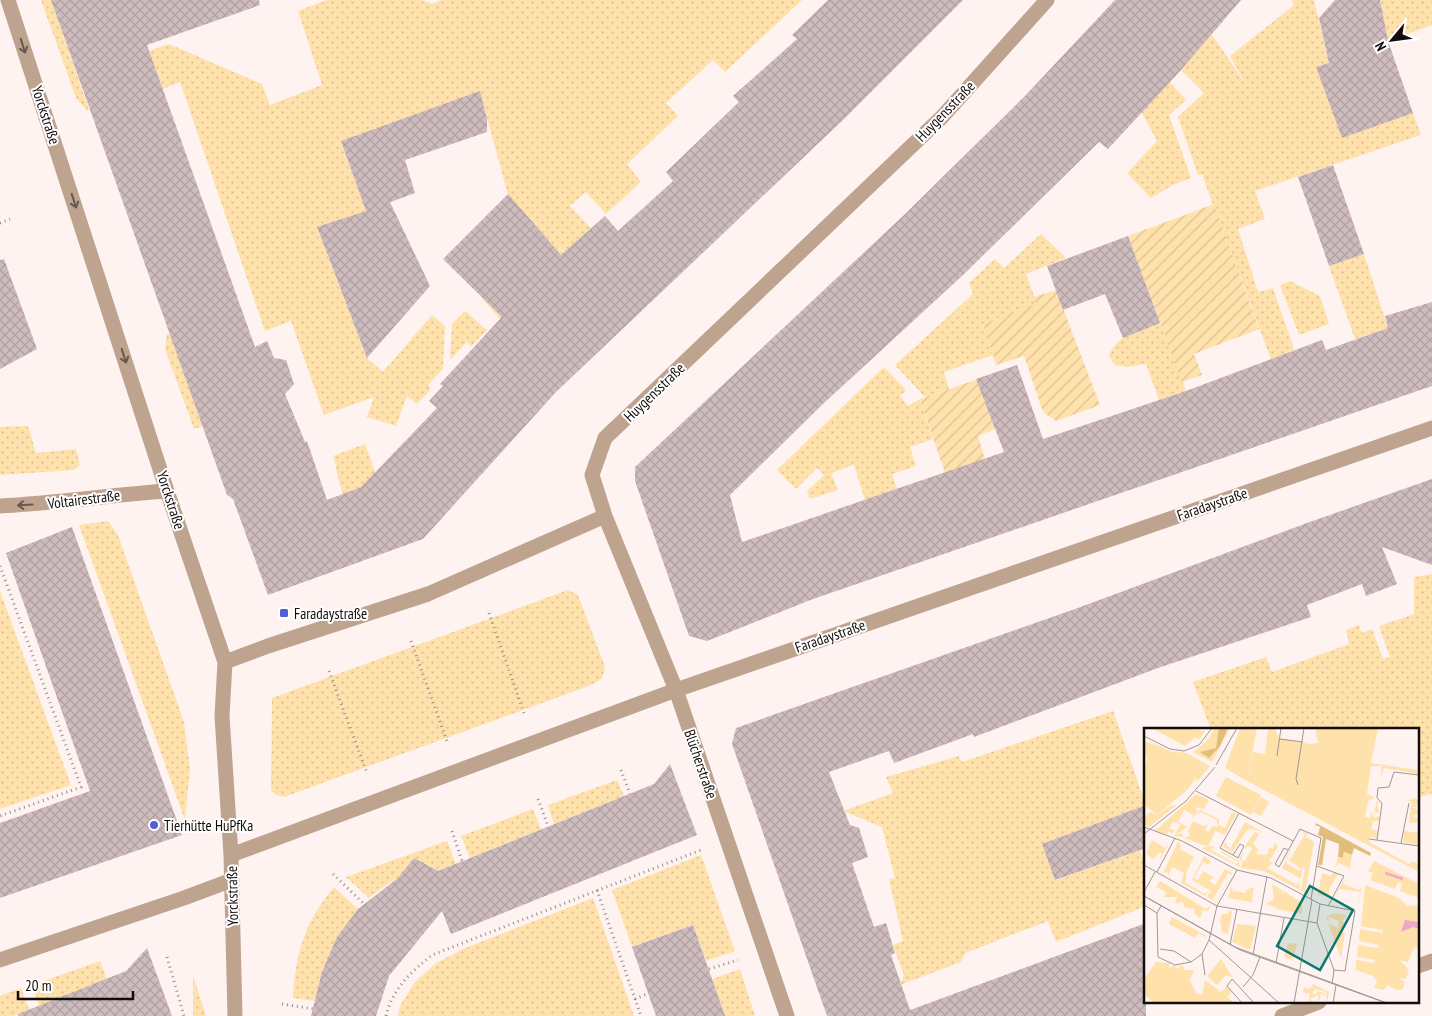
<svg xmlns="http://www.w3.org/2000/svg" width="1432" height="1016" viewBox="0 0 1432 1016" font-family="'PT Sans Narrow',sans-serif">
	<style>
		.grass { fill: url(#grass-dots) }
		.garden { fill: url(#garden-furrows) }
		.building { fill: url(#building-cross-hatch) }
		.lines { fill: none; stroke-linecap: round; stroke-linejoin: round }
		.path { stroke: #978e8b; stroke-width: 3; stroke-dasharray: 1 4; stroke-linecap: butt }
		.minor { stroke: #bea38f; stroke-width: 15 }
		.oneway { stroke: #68584c }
		.poi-dot { fill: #4f5fd5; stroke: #fff; stroke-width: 2 }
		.labels { text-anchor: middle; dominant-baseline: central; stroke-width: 4; stroke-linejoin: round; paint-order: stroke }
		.street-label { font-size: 15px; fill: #120c0a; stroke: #fff }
		.poi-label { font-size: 15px; fill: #120c0a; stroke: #fff; text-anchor: start }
		.inset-river { fill: none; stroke: #eea8ce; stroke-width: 2.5 }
		.inset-road { fill: none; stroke: #a09794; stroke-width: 1 }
		.view { fill: #0f766e; fill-opacity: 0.15; stroke: #0f766e; stroke-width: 2.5 }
		.inset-edge { fill: none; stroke: #120c0a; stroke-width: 2.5 }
	</style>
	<defs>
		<pattern id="grass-dots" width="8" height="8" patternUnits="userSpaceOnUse" patternTransform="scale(1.25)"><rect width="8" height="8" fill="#ffe1ac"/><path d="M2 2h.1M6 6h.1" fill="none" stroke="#dac093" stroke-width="1.8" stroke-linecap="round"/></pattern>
		<pattern id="garden-furrows" width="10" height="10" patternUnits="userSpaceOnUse" patternTransform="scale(1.25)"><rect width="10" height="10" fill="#ffe1ac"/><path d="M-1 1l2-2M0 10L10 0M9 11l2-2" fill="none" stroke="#dac093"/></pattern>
		<pattern id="building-cross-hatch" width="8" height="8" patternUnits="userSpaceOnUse" patternTransform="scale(1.25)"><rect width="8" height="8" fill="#cebbbd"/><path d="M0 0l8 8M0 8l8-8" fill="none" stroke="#b0a0a1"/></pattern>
	</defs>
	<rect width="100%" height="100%" fill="#fef3f0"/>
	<path class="grass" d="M41,0H51L89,110L87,111L76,98Z
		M327,0H422L432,4L441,0H802L725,72L713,60L666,103L678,116L627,164L641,182L606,214L586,192L570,206L591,228L565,253L553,243L577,266L555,264L499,318L482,298L496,285L508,195L480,92L341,141L366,211L317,228L367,358L383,372L432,315L445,326L443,369L428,385L431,389L417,404L407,396L396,426L367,417L374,397L324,415L291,321L265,331L180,82L163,89L149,51L169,44L262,84L270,105L322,85L298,11Z
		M1292,0H1314L1329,63L1317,67L1413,113L1421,135L1255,191L1265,219L1238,229L1258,292L1273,288L1294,349L1289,352L1292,361L1274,368L1214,205H1213L1202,174L1198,175L1178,117L1204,93L1181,70L1203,44L1204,23L1245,83L1230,56L1294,5Z
		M1380,0H1432V25L1388,41Z
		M1170,82L1186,100L1169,115L1191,178L1173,185L1151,198L1127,173L1157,141L1134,98Z
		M1041,234L1066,258L1026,274L1037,304L983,324L993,355L944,372L949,389L925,397L895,365L973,294L969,283L995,259L1004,268Z
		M1364,254L1388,328L1355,339L1329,266Z
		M1290,281L1320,296L1329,324L1299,335L1280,285Z
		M465,311L487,330L471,347L467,342L450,360L452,324Z
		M1160,323L1186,391L1159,400L1146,364L1126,367L1115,365L1109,356C1117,334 1139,331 1160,323Z
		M170,333L203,426L194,429L165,349L167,334Z
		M884,367L906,390L900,396L908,406L920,399L933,439L910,447L916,466L892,474L897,489L865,500L854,465L831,473L838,490L810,499L807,491L824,475L817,468L796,489L777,470Z
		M28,426L36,453L76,449L80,465L74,470L0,475V427Z
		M365,444L378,480L343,494C338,481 337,469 333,456Z
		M108,521L118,535L184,722L190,769L185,820L79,525Z
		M1432,574V796L1430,794L1418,798V730H1211L1193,682L1266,657L1272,672L1349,644L1346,630L1359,625L1362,633L1372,629L1383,659L1390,657L1379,626L1414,614V577Z
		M568,590L578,595L605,667L602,679L586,687L284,797L276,795L271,790L272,698Z
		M0,591L71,785L0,809Z
		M1113,711L1146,805L1042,844L1056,880L1140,850L1146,868V906L1056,942L1048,921L965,953L961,962L900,985L904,975L893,945L903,941L889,879L895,878L882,827L843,811L893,793L886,777L959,756L962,762Z
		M617,780L624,796L554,824L548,805Z
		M533,809L541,829L470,858L461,836Z
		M447,841L456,864L429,875L409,872L389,883L369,898L346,877Z
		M701,855L735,951L706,961L693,925L632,947L612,890Z
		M334,887L358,909C336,938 323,965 315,1001L293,998C296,952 304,923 334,887Z
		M593,898L634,1016H398L400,1006L414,983L435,964L463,949Z
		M100,961L107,979L39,1006L32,985Z
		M740,969L755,1016H725L712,979Z
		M193,975L206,1016H193Z
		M21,988L29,1010L14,1016H0V996Z"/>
	<path class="garden" d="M1214,204L1259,329L1194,354L1202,375L1182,382L1128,236Z
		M1056,290L1100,405L1056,421L1043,412L1024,356L996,365L983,324L1036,304L1034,297Z
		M978,379L995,429L978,436L985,459L945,473L920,399Z"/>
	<path class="building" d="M51,0H259L260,5L147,45L255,347L267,341L274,358L286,360L294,384L285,394L305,442L307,441L327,500L361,487L437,408L429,401L443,386L440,384L500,319L501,316L443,259L508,194L561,255L605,216L618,231L673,181L666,172L739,102L733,96L797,39L792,35L828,0H963L843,120L556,392L423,539L268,595L233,499L227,495Z
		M1115,0H1241L1181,70L1108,149L1099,142L962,276L824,403L730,495L742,542L1004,452L976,379L1017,365L1043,439L1186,391L1322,340L1326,350L1388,328L1385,316L1432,302V386L813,599L707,641L689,636L635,481V467L904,215L1024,97Z
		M1335,0H1380L1388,41L1413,113L1342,138L1316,67L1329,63L1319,18Z
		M480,91L487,119V132L405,160L415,193L369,210L390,202L430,286L367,358L317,227L366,211L341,141Z
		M1333,165L1364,254L1329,266L1298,177Z
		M1128,236L1160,323L1123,338L1105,294L1063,310L1047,266Z
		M4,259L37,349L0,369V260Z
		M1432,479V565L1382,547L1397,584L1366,596L1362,584L1307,605L1311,617L1158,668L974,737L973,734L894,763L889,751L829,772L850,825L859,828L868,857L852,863L874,927L886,923L895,953L891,955L910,1010L1146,923V1016H827L732,744L736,728L1075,609L1307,523Z
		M72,527L182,835L0,898V823L90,791L6,553Z
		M670,764L697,835L451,934L442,911L389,976L376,1016H311L322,972L337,937L358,909L398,878L414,858L438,871L654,784Z
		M1146,805V848L1055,880L1042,844Z
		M693,925L725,1016H656L632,947Z
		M147,948L172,1016H18V1014L126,971Z"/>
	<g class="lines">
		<path class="path" d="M0,223L10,219
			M0,566L81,787L0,816
			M489,613L525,716
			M411,641L448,744
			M329,671L367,773
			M621,770L630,794
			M538,799L548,826
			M452,831L462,861
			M333,874L364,904
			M597,890L641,1016
			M167,957L184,1016
			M709,969L738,960
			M635,999L649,993
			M282,1004L314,1009
			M386,1016C393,988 410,973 432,955L701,850"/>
		<path class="minor" d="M8,0L167,491L225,662L222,716L231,855L235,1016
			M0,506C56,503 111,495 167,491
			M225,662L268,646L428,594L605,516
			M231,855L676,690L1432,428
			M0,960L184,898L232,880
			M1418,966L1432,961
			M787,1016L676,690L605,516L592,475L605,438L942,117L1047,0
			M1282,1016L1319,1002"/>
	</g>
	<defs><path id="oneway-shaft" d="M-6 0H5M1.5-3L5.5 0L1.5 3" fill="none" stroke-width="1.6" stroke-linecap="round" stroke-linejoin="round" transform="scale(1.25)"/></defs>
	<g class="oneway">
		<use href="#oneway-shaft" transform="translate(23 46) rotate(72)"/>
		<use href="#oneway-shaft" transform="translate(74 201) rotate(72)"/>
		<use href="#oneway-shaft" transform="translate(124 356) rotate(72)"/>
		<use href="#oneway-shaft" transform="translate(25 505) rotate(177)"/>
	</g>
	<g class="poi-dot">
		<rect x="279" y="608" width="10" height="10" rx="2.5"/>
		<circle cx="154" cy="825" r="5"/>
	</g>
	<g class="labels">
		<g class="street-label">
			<text transform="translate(945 111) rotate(-46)">Huygensstraße</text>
			<text transform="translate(46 115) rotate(72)">Yorckstraße</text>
			<text transform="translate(654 392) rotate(-44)">Huygensstraße</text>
			<text transform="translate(84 499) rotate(-7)">Voltairestraße</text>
			<text transform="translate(171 500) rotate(72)">Yorckstraße</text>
			<text transform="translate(1212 504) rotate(-19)">Faradaystraße</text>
			<text transform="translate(830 636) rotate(-19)">Faradaystraße</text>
			<text transform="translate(701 764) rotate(71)">Blücherstraße</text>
			<text transform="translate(232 896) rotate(-91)">Yorckstraße</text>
		</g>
		<g class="poi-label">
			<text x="294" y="613">Faradaystraße</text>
			<text x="164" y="825">Tierhütte HuPfKa</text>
		</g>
	</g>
	<g transform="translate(1144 728)">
		<rect width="275" height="275" fill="#fef3f0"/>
		<path d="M71,0H86L68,34L49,24L62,14ZM124,0H131L135,10L166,16L174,15L171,0H234L227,35L273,42L275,46L240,40L236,51L238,38H227L223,66L231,70L224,73L221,89L226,90L227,83L229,90L233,72L236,75H233L235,85L231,84L230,90L235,88V93H229L227,101L234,103L233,110L226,109L225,114L265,136L268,133L275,136V144L103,53L109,24L121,26ZM0,10L25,23L43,25L66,38L53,54L52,49L62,37L29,27ZM52,66L65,72L60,81L49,79L54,83L48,91L49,87L40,82L34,94L44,99L31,107L38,105L39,109L30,108L36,97L33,95L29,94L25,101L31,102L28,106L25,103L23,106L11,103ZM269,69L275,73V76H271L275,79H268L275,82V85H268L275,86L267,88L275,90V94L265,95L267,78L269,76L262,71L269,72ZM33,77L5,99L0,96V90L6,84L13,87L26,78ZM56,82L75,91V97L81,100L88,84L92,86L81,107L71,103L64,119L40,110L46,108L44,103L49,93L60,98L64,96L61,102L64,104L69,98L74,99L73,92L57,84L53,87ZM101,94L120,105L105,100L108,102L104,101L88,124L79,119L81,114L86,121ZM157,103L164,105L160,111L162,109L170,114L161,165L157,163L161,141L158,139L157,151L138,140L142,132L143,136L156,143L157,141L142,130L150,116L143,130L146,132L161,106ZM260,103L275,105V117L259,114ZM111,104L115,106L109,116L114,121L112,126L123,127L125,119L129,121L131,115L134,118L125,134H130L123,140L154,157L155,151L156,162L120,143L97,140L99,133L95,131L100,123L97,131L101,133L108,120L105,118L100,122L102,116ZM8,112L21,120L24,117L15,134L18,125L15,124L10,131L2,126ZM34,114L37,117L36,121L50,129L42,145V155L61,166L64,163L62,168L37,155L40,145L28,139L24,148V144L19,145ZM69,118L72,122L68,119L67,122L92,136L95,134L76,124L77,123L95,133L96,139L58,120ZM60,128L67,133L65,137L59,134L50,150L54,152L59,143L70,149L65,153L71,157L81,141L88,145V147L84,145L69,171L72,173L86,149L72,174L63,169L67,163L48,152ZM230,133L273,155L275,152V170L256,163L258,155L254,154L251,161L226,152L229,145L224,143ZM189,144L194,146L185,162V168L174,167L178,145L187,148ZM200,152L214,157L201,152L199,156L215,162L218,158L213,181L216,164L196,161L187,175ZM16,153L62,181L67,177L64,183L59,182L56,190L50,185L51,181L40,179L39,174L31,176L33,169H20L22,164L12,159ZM221,157L255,170L263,178L275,177V222L270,219L264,234L256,232L265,242L262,251L254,250L261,254L259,261L252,262L243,257L240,262L230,260L233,254L229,248L212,242V232L230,235L231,232L213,229L214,217L234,220L235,217L215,213L216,201L238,205L239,202L217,198ZM87,159H89L88,163L102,165V162L110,159L108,174L112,175L84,170ZM140,163L158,175V186L132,181ZM85,182L88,184L84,206L78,204L76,192L78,186H84ZM189,185L203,187L198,193L201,194L198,204L201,205L197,230L184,195L194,200L195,193L185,189L184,195L182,189ZM28,189L61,207L62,209L54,205L51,210L25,196ZM93,196L112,198L106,222L88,214ZM144,215L153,216L149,229L151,235L148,230L146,232L140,228ZM169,256L185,264L183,275L182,264L171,261L168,266H172L173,263L180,265L181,269L177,265L175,275L174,267L167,270V274H171L173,270L172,275H157L165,273L166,266L159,264L160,260L166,261Z" fill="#ffe1ac"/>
		<path d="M75,0H84L76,18L65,30L56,24L72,20ZM172,95L227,125L226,128L210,120L208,127L200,124L199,130L194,129L195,116L182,111L178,137H174L179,109L174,107L176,99L171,97Z" fill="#e2be7b"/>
		<path d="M96,0H113L103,53L81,40Z" fill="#ffe1ac"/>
		<path d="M8,0H41L61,3L56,11L50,10L41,18ZM0,13L62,37L44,61L13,87L0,77V37L4,30L0,28ZM200,124L208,127L206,140L194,135L191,140L194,129L199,130ZM128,156L139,163L135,178L131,179L122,176L130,171ZM77,231L89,250L82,247L73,257L63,248ZM12,234L26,235L25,240L31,237L32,241L39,237L40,242H50L46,252L52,265L58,267L61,252L77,264L83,258L88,264L83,269L89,274L10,275L0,266V251Z" fill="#ffe1ac"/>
		<path d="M82,49L117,67L107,87L72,68ZM117,69L125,74L117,88L109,84Z" fill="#ffe1ac"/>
		<path d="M261,192L275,194V201L269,199L257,204Z" fill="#eea8ce"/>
		<path class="inset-river" d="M241,145L259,151"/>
		<path class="inset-road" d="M0,8L26,21L40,23L55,17L68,0M136,11L159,14M133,28L137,0M72,37L93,0M154,57L152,51L160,0M52,63L149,113M0,99L38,113L93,142L127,150L176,176L211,183L201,243L190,242M0,106L42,73L71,39M225,111L275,118M233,112L238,75L233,70L234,60L245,59L250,44L275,47M257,115L265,75M144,122L140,120L131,136L135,139L156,101L177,110L167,171M89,127L96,116L100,118L94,130L89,127L76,120L95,85M0,137L73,178L173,195M173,138L200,148L184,178M13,144L31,110M0,164L11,144M0,168L96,222L242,275M0,168L91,219L243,275M0,177L13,185M17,178L13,185L14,229L31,237L47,234L58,226L65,212L73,178L93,142M173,195L190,242L188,256M173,195L176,176M65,212L135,275M86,217L93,181M16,221L30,223L47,234M58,226L61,247M109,227L123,148M132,235L140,190M99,259L109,247L116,229M98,275L83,258L88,251L110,275M150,275L168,172M189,275L192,257"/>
		<path class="view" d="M166,158L209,182L176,242L133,218Z"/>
		<rect width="275" height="275" class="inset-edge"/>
	</g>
	<g transform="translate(1392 40) rotate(241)" stroke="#ffffff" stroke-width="4" paint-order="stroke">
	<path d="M0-4L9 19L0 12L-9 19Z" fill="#120c0a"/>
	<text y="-8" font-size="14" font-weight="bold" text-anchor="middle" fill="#120c0a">N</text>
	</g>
	<path d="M18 991v8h115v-8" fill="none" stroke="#120c0a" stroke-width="2.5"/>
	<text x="25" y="991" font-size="15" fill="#120c0a" stroke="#ffffff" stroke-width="4" paint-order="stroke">20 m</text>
</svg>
